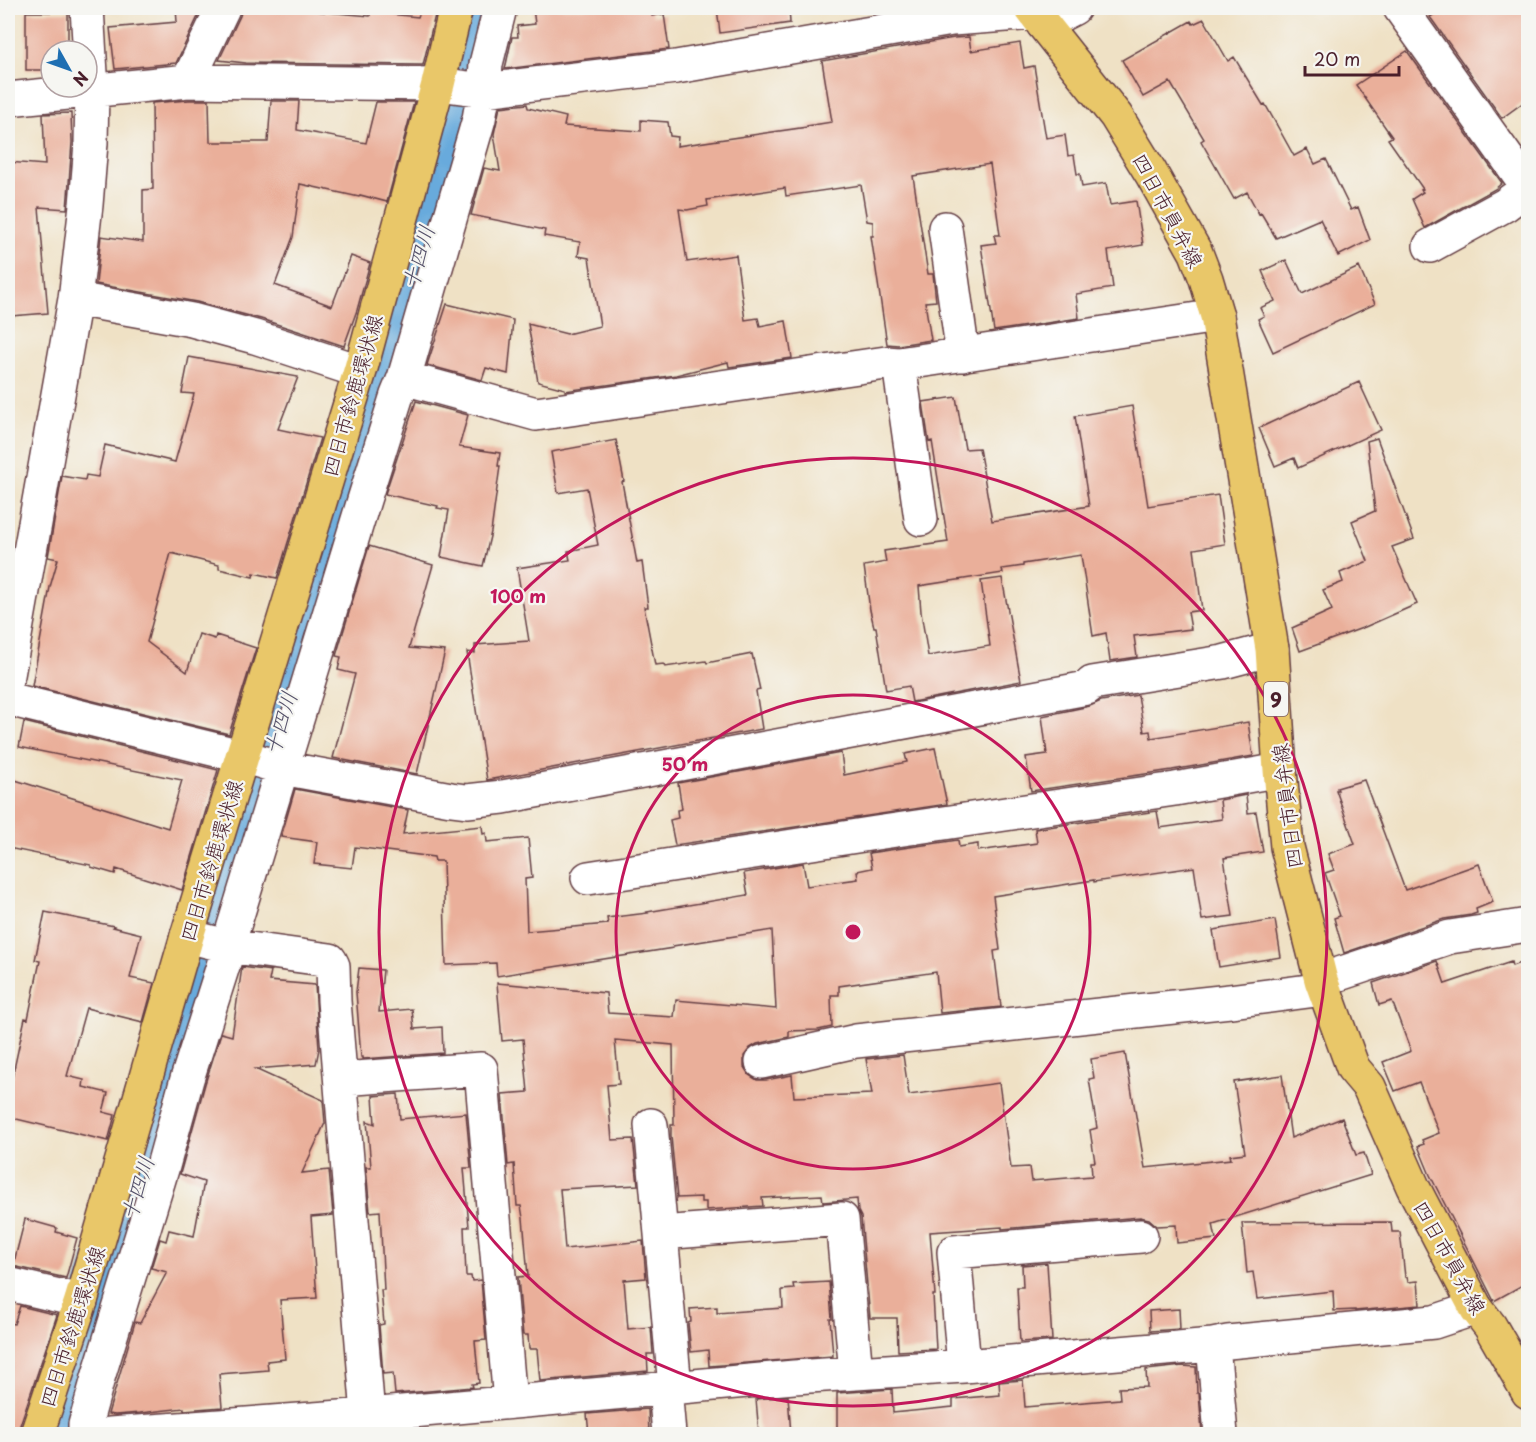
<svg xmlns="http://www.w3.org/2000/svg" width="1536" height="1442" viewBox="0 0 1536 1442" font-family="'Playpen Sans','Klee One',sans-serif">
	<style>
		.lines { fill: none; stroke-linecap: round; stroke-linejoin: round }
		.river { stroke: #67aadc; stroke-width: 57 }
		.building { fill: #eaaf9a }
		.minor-casing { stroke: #633c42; stroke-width: 36 }
		.major-casing { stroke: #633c42; stroke-width: 36 }
		.minor { stroke: #fff; stroke-width: 33 }
		.major { stroke: #e9c769; stroke-width: 33 }
		.ring { fill: none; stroke: #c2185b; stroke-width: 3 }
		.labels { text-anchor: middle; dominant-baseline: central; stroke-width: 4.5; stroke-linejoin: round; paint-order: stroke }
		.shield { fill: #f6f6f2; stroke: #7e6067; stroke-width: 1.5 }
		.shield-label { font-size: 20px; font-weight: bold; fill: #4a1f2b }
		.street-label { font-size: 21px; fill: #4a1f2b; stroke: #f6f6f2 }
		.water-label { font-size: 22px; font-style: italic; fill: #545069; stroke: #f6f6f2 }
		.centre { fill: #c2185b; stroke: #f6f6f2; stroke-width: 3 }
		.ring-label { font-size: 18px; text-anchor: middle; font-weight: bold; fill: #c2185b; stroke: #f6f6f2; stroke-width: 4.5; stroke-linejoin: round; paint-order: stroke }
	</style>
	<rect width="100%" height="100%" fill="#f6f6f2"/>
	<filter id="ink" filterUnits="userSpaceOnUse"><feTurbulence type="fractalNoise" baseFrequency=".0167" numOctaves="2"/><feDisplacementMap in="SourceGraphic" scale="12" xChannelSelector="R" yChannelSelector="G"/><feConvolveMatrix kernelMatrix="1 2 1 2 8 2 1 2 1" color-interpolation-filters="sRGB"/></filter>
	<filter id="wash" filterUnits="userSpaceOnUse"><feTurbulence type="fractalNoise" baseFrequency=".008" numOctaves="4" result="noise"/><feDisplacementMap in="SourceGraphic" scale="24" xChannelSelector="R" yChannelSelector="G"/><feGaussianBlur stdDeviation="1.35" result="paint"/><feColorMatrix in="noise" values="0 0 0 0 0 0 0 0 0 0 0 0 0 0 0 0 0 1.4 0 .05"/><feComposite in="paint" operator="in"/></filter>
	<g filter="url(#wash)">
		<rect width="100%" height="100%" fill="#efe1c5"/>
		<g class="lines">
			<path class="river" d="M60,1434L239,843L316,603L448,151L482,8"/>
		</g>
		<g id="blocks">
			<path class="building" d="M176,8H202L176,63L115,69L110,28L177,22Z
				M242,8H316L315,11L370,16V12L418,17L420,12L435,15L423,65L246,63L219,60L240,16Z
				M533,8H651L652,16L664,14L669,49L505,69L512,37H518L517,26L535,24Z
				M717,8H789L790,23L720,33Z
				M1444,8H1528V99L1502,118L1430,17Z
				M26,12H68V51H51V70H26Z
				M1204,19L1228,61L1234,57L1263,105L1265,104L1294,156L1307,149L1315,164L1326,159L1351,210L1358,207L1370,240L1338,256L1320,219L1276,238L1261,213L1259,214L1247,192L1234,199L1201,141L1204,139L1170,82L1143,97L1122,60L1191,21L1193,24Z
				M969,37L971,51L1020,43L1024,68L1034,66L1046,138L1065,135L1068,156L1074,155L1077,174H1080L1082,187L1106,183L1110,205L1136,201L1143,245L1108,251L1113,288L1076,294L1079,318L994,331L981,245L996,243L994,235H1000L990,164L913,176L928,274H933L936,301L925,302L931,340L898,345L887,344L871,236H873V222L867,221L861,185L786,196L785,188L707,200L708,206L687,210L679,209L687,262L736,255L745,320L758,318L760,326L786,321L792,358L729,367L728,362L676,375L565,391V389L538,382L528,324L567,334L600,326L589,258L578,256L580,242L544,236L545,230L471,215L484,168L500,171L494,134L500,107L527,104L528,108L566,117L564,126L641,131V120L668,122L670,136L678,137L677,146L807,127V126L832,122L822,61L954,38Z
				M1407,51L1502,183L1495,189L1425,228L1412,199L1423,192L1421,190L1423,189L1388,139L1392,137L1356,85Z
				M189,100H209L210,142H268L271,101H299L297,130L366,143L376,102H414L387,202L360,195L359,197L300,184L293,237L275,285L332,306L351,256L370,263L357,310L344,346L261,319L197,302L96,284L101,236L143,242V190L153,189L152,103Z
				M71,113L72,142L67,209L39,207L48,313L11,316L8,275V162L45,165L43,114Z
				M1286,260L1302,294L1359,267L1375,304L1273,352L1258,319L1264,316L1260,308L1275,301L1262,271Z
				M447,304L513,320L508,374L486,368L482,380L427,365Z
				M189,357L298,377L278,429L320,438L277,578L254,573L253,577L219,569V565L171,553L147,642L187,672L199,634L215,639L216,635L256,648L229,734L32,686L50,587L58,559L48,557L62,476L85,480L86,475L98,477L105,445L175,462L194,394L182,393Z
				M1359,382L1381,430L1298,468L1294,458L1275,466L1259,428Z
				M956,397L965,449L979,448L992,521L1089,506L1075,416L1132,406L1148,506L1218,495L1225,544L1194,549L1202,610L1188,612L1191,629L1134,636L1137,657L1110,661L1106,633L1093,636L1081,555L1023,564V566L1002,569L1003,573L919,586L921,612L928,656L990,646L981,581L1002,578L1021,681L912,702L909,686L886,690L876,627H874L870,610L864,566L886,562L884,551L948,542L932,441L929,442L923,402Z
				M416,401L468,415L459,447L500,453L498,466H500L491,532L483,566L441,557L449,510L437,508L438,506L385,494Z
				M1377,438L1414,539L1392,547L1417,604L1365,627L1300,651L1292,628L1332,610L1323,590L1343,582L1340,573L1368,561L1352,521L1375,511L1367,441Z
				M616,440L624,481L622,482L637,563L642,562L648,607H644L655,665L664,664L665,667L706,661L707,663L752,654L760,690L756,691L762,729L487,780L467,652L475,653V645L529,641L517,568L570,560L568,551L598,545L587,488L558,493L551,452Z
				M369,546L433,565L409,648L445,651L417,774L333,758L355,674L338,670L341,657L336,656Z
				M1138,695L1144,732L1150,731L1151,738L1248,722L1253,756L1172,770L1031,791L1026,757L1047,754L1042,716L1090,706L1101,701Z
				M24,722L218,770L182,890L116,869L115,874L91,867V865L8,848V797L12,779L168,828L182,780L19,747Z
				M935,748L947,804L675,845L670,820L678,818L677,810L682,809L678,783L841,753L844,775L907,762L905,754Z
				M1364,780L1405,890L1479,864L1493,902L1476,909L1477,913L1471,915L1444,919L1344,953L1334,918L1340,916L1325,873L1334,870L1328,854L1355,844L1336,790H1338L1337,788Z
				M295,789L408,810L403,834L482,826L483,834L486,833L487,842L528,838L532,878L525,879L527,931L608,924L607,918L648,913L647,912L748,895L744,873L803,863L807,886L858,879L857,871L872,868L869,853L958,840L959,847L978,844V851L1037,843L1035,829L1157,811L1160,828L1222,819L1220,800L1246,795L1248,813L1256,812L1263,852L1224,858L1233,916L1202,920L1194,867L1094,882V880L993,896L1000,950L994,951L1001,1007L940,1013L936,972L839,986V995H831L832,1027L818,1030L789,1031V1037L757,1044L750,1048L744,1056V1067L749,1075L757,1080H766L792,1075L794,1097L872,1094L866,1059L903,1055L909,1095L999,1083L1011,1168L1029,1167L1031,1181L1092,1176L1091,1162H1095L1090,1130L1097,1128L1089,1079L1094,1078L1091,1059L1125,1053L1145,1168L1231,1159L1230,1155L1245,1153L1234,1082L1282,1075L1291,1138L1342,1118L1356,1155L1364,1153L1371,1175L1213,1224L1216,1239L1177,1243L1176,1225L1157,1226L1149,1219L1140,1217L1002,1229V1227L930,1232L935,1295H933L936,1349L898,1351L897,1318H870L861,1217L858,1211L857,1199L823,1202L822,1195L762,1198L763,1206L706,1210V1202H701V1197L677,1198L671,1136V1125H674L673,1045L615,1040L619,1084L607,1085L612,1140L633,1139L638,1185L560,1189L565,1249L643,1241L646,1278L624,1280L628,1329L651,1327L653,1354H647L648,1371L540,1381L537,1349H529L528,1335H523L518,1277L528,1276L523,1218L521,1206H517L514,1164L508,1165L502,1094L528,1092L523,1039L502,1041L497,983L606,993L608,1013L674,1017L676,1000L776,1009L772,930L673,946V948L497,976L496,963L446,965L443,861H435L434,857L355,847L352,868L314,864L317,842L281,837Z
				M45,912L114,926L113,927L141,934L130,978L154,983L143,1022L86,1008L67,1076L84,1080L83,1087L108,1093L103,1112L115,1115L108,1141L8,1117V1097L25,1018L28,1019L40,961L35,960Z
				M1275,920L1281,957L1219,967L1213,930Z
				M1528,960V1282L1494,1301L1430,1175L1418,1146L1424,1144L1422,1140L1439,1133L1419,1082L1395,1091L1383,1062L1411,1051L1392,1001L1379,1005L1373,983L1437,961L1445,984L1511,962L1512,966Z
				M242,967L271,971L269,981L315,985L319,1049L316,1064L255,1069L323,1100L325,1123L302,1173L329,1170L333,1215L311,1217L317,1298L280,1300L285,1359L267,1361L268,1370L219,1374L222,1407L184,1410V1408L140,1413L115,1415L108,1414L135,1322L140,1323L167,1272L151,1268L160,1239L166,1241L169,1230L194,1236L204,1182L180,1174L205,1084L221,1033L232,1036Z
				M359,968L383,970L379,1012L412,1009L414,1029L442,1027L443,1053L363,1059V1057H361L356,992Z
				M398,1094L400,1119L466,1113L471,1168H464L469,1227H464L466,1276H471L472,1281L481,1280L486,1340L475,1341L479,1383L472,1384L473,1387L395,1394L393,1373L383,1374L379,1325L384,1324L381,1290H384L380,1211L370,1212L366,1167H371L367,1121L375,1124L373,1096Z
				M25,1219L57,1228L56,1232L77,1238L66,1278L13,1266Z
				M1391,1222L1392,1232H1400L1405,1277H1407L1408,1282L1418,1281L1420,1305L1355,1311V1310L1334,1311L1333,1291L1257,1299L1253,1272L1247,1273L1242,1223Z
				M1047,1263L1052,1340L1020,1342L1017,1287H1023L1022,1265Z
				M829,1282L832,1319H830L833,1356L709,1366L708,1350L691,1352L688,1323L691,1322L690,1309L717,1307V1313L783,1308L782,1290L794,1289L793,1284Z
				M20,1306L57,1315L19,1428V1434H8V1323L14,1324Z
				M1179,1309L1180,1329L1150,1331L1149,1311Z
				M1183,1366L1196,1367L1197,1393H1199L1202,1433L1181,1434H837V1393L892,1389L893,1413L953,1407V1399L1000,1395L999,1382L1023,1380L1025,1407L1120,1399L1119,1388L1147,1387L1146,1370Z
				M788,1396L791,1434H759L756,1399Z
				M648,1409L649,1434H589L587,1414Z"/>
		</g>
	</g>
	<g filter="url(#ink)">
		<use href="#blocks" fill-opacity="0" stroke="#633c42" stroke-width="1.5"/>
		<g class="lines">
			<g class="minor-casing">
				<path id="minor" d="M1400,8L1528,187
					M1043,24L1074,8
					M188,81L223,8
					M8,99L188,81L438,84L484,90L676,67L952,19L1035,13
					M945,228L963,355
					M1430,246L1505,205L1528,188
					M75,299L192,320L255,337L359,371
					M899,364L921,519
					M404,378L536,414L886,363L899,364L1217,316
					M8,675L75,299L86,205L91,143L92,90L87,8
					M8,699L245,757L282,768L451,799L467,801L503,797L1087,688L1092,683L1223,662L1272,649
					M588,878L876,833L1175,789L1280,770
					M187,936L227,946L330,960L333,966L334,1001L368,1415L366,1434
					M1321,980L1450,937L1528,925
					M762,1062L856,1041L1230,1001L1324,989
					M341,1079L481,1069L510,1402
					M651,1125L675,1387
					M661,1233L842,1219L856,1373
					M8,1284L81,1301
					M1213,1345L1221,1434
					M964,1366L954,1252L1141,1236
					M665,1388L669,1434
					M85,1434V1425L98,1378L163,1166L187,1079L229,947L230,939L364,500L397,395L404,378L479,119L484,90L486,64L500,8
					M110,1434L368,1415L794,1377L964,1366L1213,1345L1228,1342L1434,1322L1476,1308"/>
			</g>
			<g class="major-casing">
				<path id="major" d="M1031,8L1043,24L1116,116L1151,173L1196,253L1206,279L1217,316L1272,649L1280,770L1287,847L1321,980L1353,1068L1369,1087L1413,1187L1476,1308L1490,1326L1528,1392
					M37,1434L81,1301L187,936L361,368L438,84L456,8"/>
			</g>
			<use href="#minor" class="minor"/>
			<use href="#major" class="major"/>
		</g>
	</g>
	<g class="ring">
		<circle cx="853" cy="932" r="237"/>
		<circle cx="853" cy="932" r="474"/>
	</g>
	<g class="labels">
		<rect class="shield" x="1264" y="682" width="24" height="34" rx="4.5"/>
		<g class="shield-label">
			<text x="1276" y="699">9</text>
		</g>
		<g class="street-label">
			<text transform="translate(1169 210) rotate(62)">四日市員弁線</text>
			<text transform="translate(351 395) rotate(-74)">四日市鈴鹿環状線</text>
			<text transform="translate(1286 806) rotate(-97)">四日市員弁線</text>
			<text transform="translate(210 860) rotate(-73)">四日市鈴鹿環状線</text>
			<text transform="translate(1451 1257) rotate(61)">四日市員弁線</text>
			<text transform="translate(71 1326) rotate(-72)">四日市鈴鹿環状線</text>
		</g>
		<g class="water-label">
			<text transform="translate(417 257) rotate(-74)">十四川</text>
			<text transform="translate(279 723) rotate(-73)">十四川</text>
			<text transform="translate(136 1188) rotate(-73)">十四川</text>
		</g>
	</g>
	<circle cx="853" cy="932" r="9" class="centre"/>
	<g class="ring-label">
		<text x="518" y="603">100 m</text>
		<text x="685" y="771">50 m</text>
	</g>
	<rect width="1536" height="1442" fill="none" stroke="#f6f6f2" stroke-width="30"/>
	<g transform="translate(69 69) rotate(130)"><circle r="28" fill="#f6f6f2" stroke="#b1a0a2" stroke-width="1.5"/>
	<path d="M0-4.5L10 22L0 15L-10 22Z" fill="#1f6fb2"/>
	<text y="-9" font-size="16" font-weight="bold" text-anchor="middle" fill="#4a1f2b">N</text>
	</g>
	<path d="M1305 66v9h94v-9" fill="none" stroke="#4a1f2b" stroke-width="3"/>
	<text x="1314" y="66" font-size="18" fill="#4a1f2b" stroke="#f6f6f2" stroke-width="4.5" paint-order="stroke">20 m</text>
</svg>
